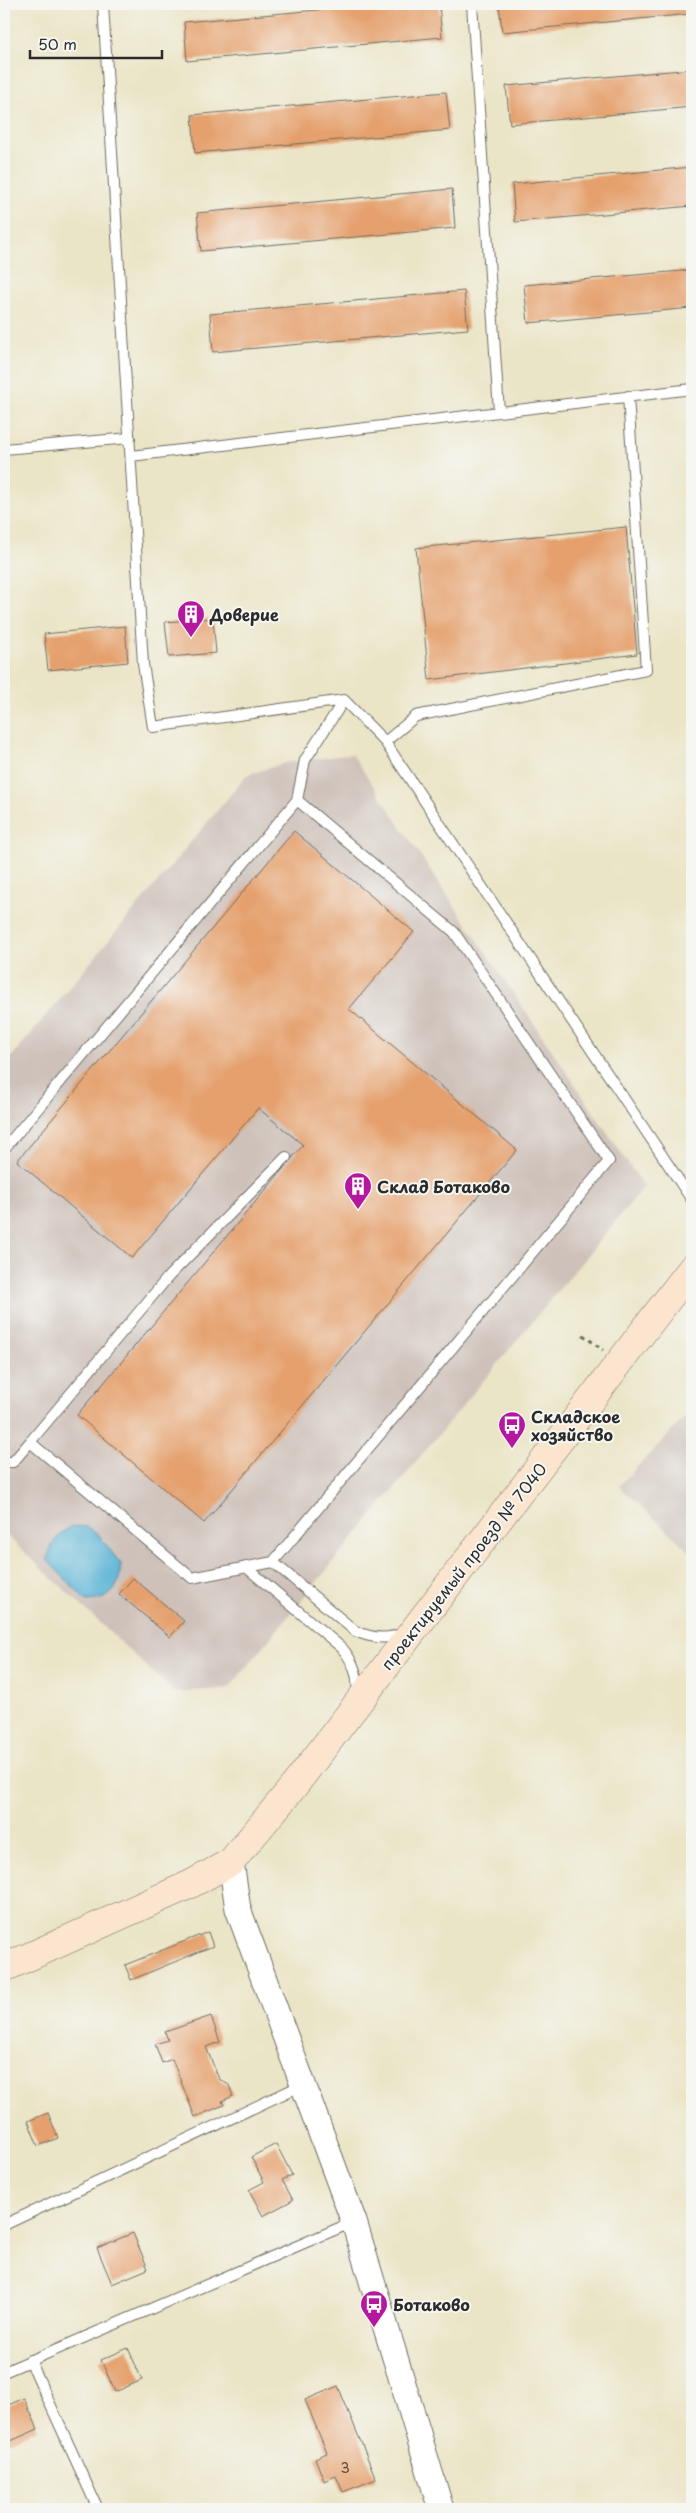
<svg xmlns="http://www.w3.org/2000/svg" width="696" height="2513" viewBox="0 0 696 2513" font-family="'Playpen Sans',sans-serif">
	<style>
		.industrial { fill: #cec1ba }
		.water { fill: #58b3d6; stroke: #426f80 }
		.building { fill: #e5a06d }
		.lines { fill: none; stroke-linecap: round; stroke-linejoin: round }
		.service-casing { stroke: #6e6c62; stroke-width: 12 }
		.tertiary-casing { stroke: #6e6c62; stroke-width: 27 }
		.secondary-casing { stroke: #6e6c62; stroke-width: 29 }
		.path { stroke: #6e6c62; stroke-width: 3; stroke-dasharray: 4 4; stroke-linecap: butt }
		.service { stroke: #fff; stroke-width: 10 }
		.tertiary { stroke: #fff; stroke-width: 25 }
		.secondary { stroke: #fbe5cf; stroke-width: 28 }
		.labels { text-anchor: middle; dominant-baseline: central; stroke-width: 4; stroke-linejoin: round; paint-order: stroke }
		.number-label { font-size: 14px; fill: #5a483c }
		.poi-label { font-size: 16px; font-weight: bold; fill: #2b2b2b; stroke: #f6f6f2; text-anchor: start }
		.street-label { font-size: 16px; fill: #2b2b2b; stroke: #f6f6f2 }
	</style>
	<rect width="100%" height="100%" fill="#f6f6f2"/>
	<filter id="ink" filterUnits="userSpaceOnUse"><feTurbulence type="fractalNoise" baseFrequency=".02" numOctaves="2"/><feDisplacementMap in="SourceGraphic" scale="10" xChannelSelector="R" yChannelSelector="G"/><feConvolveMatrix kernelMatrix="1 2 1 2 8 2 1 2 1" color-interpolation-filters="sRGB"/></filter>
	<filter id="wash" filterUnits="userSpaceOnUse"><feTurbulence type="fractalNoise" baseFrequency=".0096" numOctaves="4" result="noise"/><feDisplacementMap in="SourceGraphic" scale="20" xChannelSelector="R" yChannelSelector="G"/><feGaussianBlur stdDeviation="1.12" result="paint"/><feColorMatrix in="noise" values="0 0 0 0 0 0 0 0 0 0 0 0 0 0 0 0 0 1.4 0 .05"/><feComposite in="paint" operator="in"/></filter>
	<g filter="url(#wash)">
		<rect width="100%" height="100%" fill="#ebe5c7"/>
		<path class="industrial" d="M352,754L644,1187L229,1688L175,1693L4,1533V1066L247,775L285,763Z
			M692,1410V1553L619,1486Z"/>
		<path class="water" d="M72,1526L88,1527L100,1537L121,1564C119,1590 112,1600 86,1601L47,1560C51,1543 57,1535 72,1526Z"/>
		<g id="blocks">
			<path class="building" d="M384,4H439L442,37L187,61L184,22Z
				M499,4H691V14L502,32Z
				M692,69V107L510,124L506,86Z
				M446,92L450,130L195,153L192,115Z
				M692,167V206L515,222L512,184Z
				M452,189L455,228L201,251L197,213Z
				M692,270V308L528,323L524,285Z
				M464,291L468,329L213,352L210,314Z
				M626,527L637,654L429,680L416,548Z
				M213,618L216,653L169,657L165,622Z
				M125,626L128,662L48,670L44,634Z
				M294,831L414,932L349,1009L517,1150L204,1523L77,1415L303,1145L258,1108L132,1258L17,1161Z
				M133,1578L184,1621L170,1637L119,1594Z
				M208,1932L213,1946L131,1980L125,1965Z
				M211,2016L220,2042L206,2047L219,2079L229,2085L233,2096L222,2101L224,2105L195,2117L172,2059L162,2063L155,2044L168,2040L165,2032Z
				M48,2113L58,2138L38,2146L28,2121Z
				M276,2144L292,2175L282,2180L293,2200L263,2216L249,2190L264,2182L251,2157Z
				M133,2233L148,2269L112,2284L97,2248Z
				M128,2348L142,2380L115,2392L101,2360Z
				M338,2386L376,2479L343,2492L336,2476L324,2481L315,2458L327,2453L305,2400Z
				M24,2398L38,2429L4,2444V2407Z"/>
		</g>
	</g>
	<g filter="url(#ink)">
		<use href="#blocks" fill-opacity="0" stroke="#6e6c62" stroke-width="1"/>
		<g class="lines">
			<g class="service-casing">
				<path id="service" d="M103,4L143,664L153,727L344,700L385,742L692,1200
					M472,4L499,412
					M4,449L130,438
					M131,456L692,389
					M385,742L416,716L646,670L628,396
					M4,1149L297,800
					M286,1157L169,1276L30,1442L192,1578L273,1562L609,1161L454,932L297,800L305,760L344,700
					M4,1462H13L30,1442
					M273,1562L355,1631C371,1638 388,1641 404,1632
					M246,1567L342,1648C352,1660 361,1678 356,1695
					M4,2225L302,2085
					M30,2360L98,2509
					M4,2372L353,2222"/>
			</g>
			<g class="tertiary-casing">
				<path id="tertiary" d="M231,1862L238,1909L354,2222L441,2509"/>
			</g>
			<g class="secondary-casing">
				<path id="secondary" d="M4,1968L191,1884L231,1862L294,1786L692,1268"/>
			</g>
			<path class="path" d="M583,1335L603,1350"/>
			<use href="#service" class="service"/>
			<use href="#tertiary" class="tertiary"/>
			<use href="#secondary" class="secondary"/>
		</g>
	</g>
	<defs>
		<g id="building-pin" transform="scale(1.4375)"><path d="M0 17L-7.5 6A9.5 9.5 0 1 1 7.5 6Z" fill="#b5179e" stroke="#f6f6f2"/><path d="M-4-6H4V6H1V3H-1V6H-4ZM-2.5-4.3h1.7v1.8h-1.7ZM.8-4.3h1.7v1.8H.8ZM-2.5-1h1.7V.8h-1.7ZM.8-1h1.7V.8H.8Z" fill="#fff"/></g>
		<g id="bus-pin" transform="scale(1.4375)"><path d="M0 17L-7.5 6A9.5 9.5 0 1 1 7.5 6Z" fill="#b5179e" stroke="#f6f6f2"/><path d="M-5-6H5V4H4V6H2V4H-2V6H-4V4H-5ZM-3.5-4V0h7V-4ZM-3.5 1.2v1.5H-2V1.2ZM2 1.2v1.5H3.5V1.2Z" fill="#fff"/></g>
	</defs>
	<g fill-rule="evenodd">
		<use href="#building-pin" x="191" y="614"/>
		<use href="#building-pin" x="358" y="1186"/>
		<use href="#bus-pin" x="512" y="1425"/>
		<use href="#bus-pin" x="374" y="2304"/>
	</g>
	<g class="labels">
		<g class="number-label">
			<text x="345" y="2467">3</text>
		</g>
		<g class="poi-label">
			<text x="210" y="614">Доверие</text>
			<text x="377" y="1186">Склад Ботаково</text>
			<text x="531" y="1416">Складское<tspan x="531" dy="18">хозяйство</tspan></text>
			<text x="393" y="2304">Ботаково</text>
		</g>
		<g class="street-label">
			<text transform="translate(463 1566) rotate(-52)">проектируемый проезд № 7040</text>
		</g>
	</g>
	<rect width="696" height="2513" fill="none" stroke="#f6f6f2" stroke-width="20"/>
	<path d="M30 50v8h132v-8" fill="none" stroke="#2b2b2b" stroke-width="2.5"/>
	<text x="38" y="50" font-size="15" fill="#2b2b2b" stroke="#f6f6f2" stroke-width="4" paint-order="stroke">50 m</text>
</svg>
